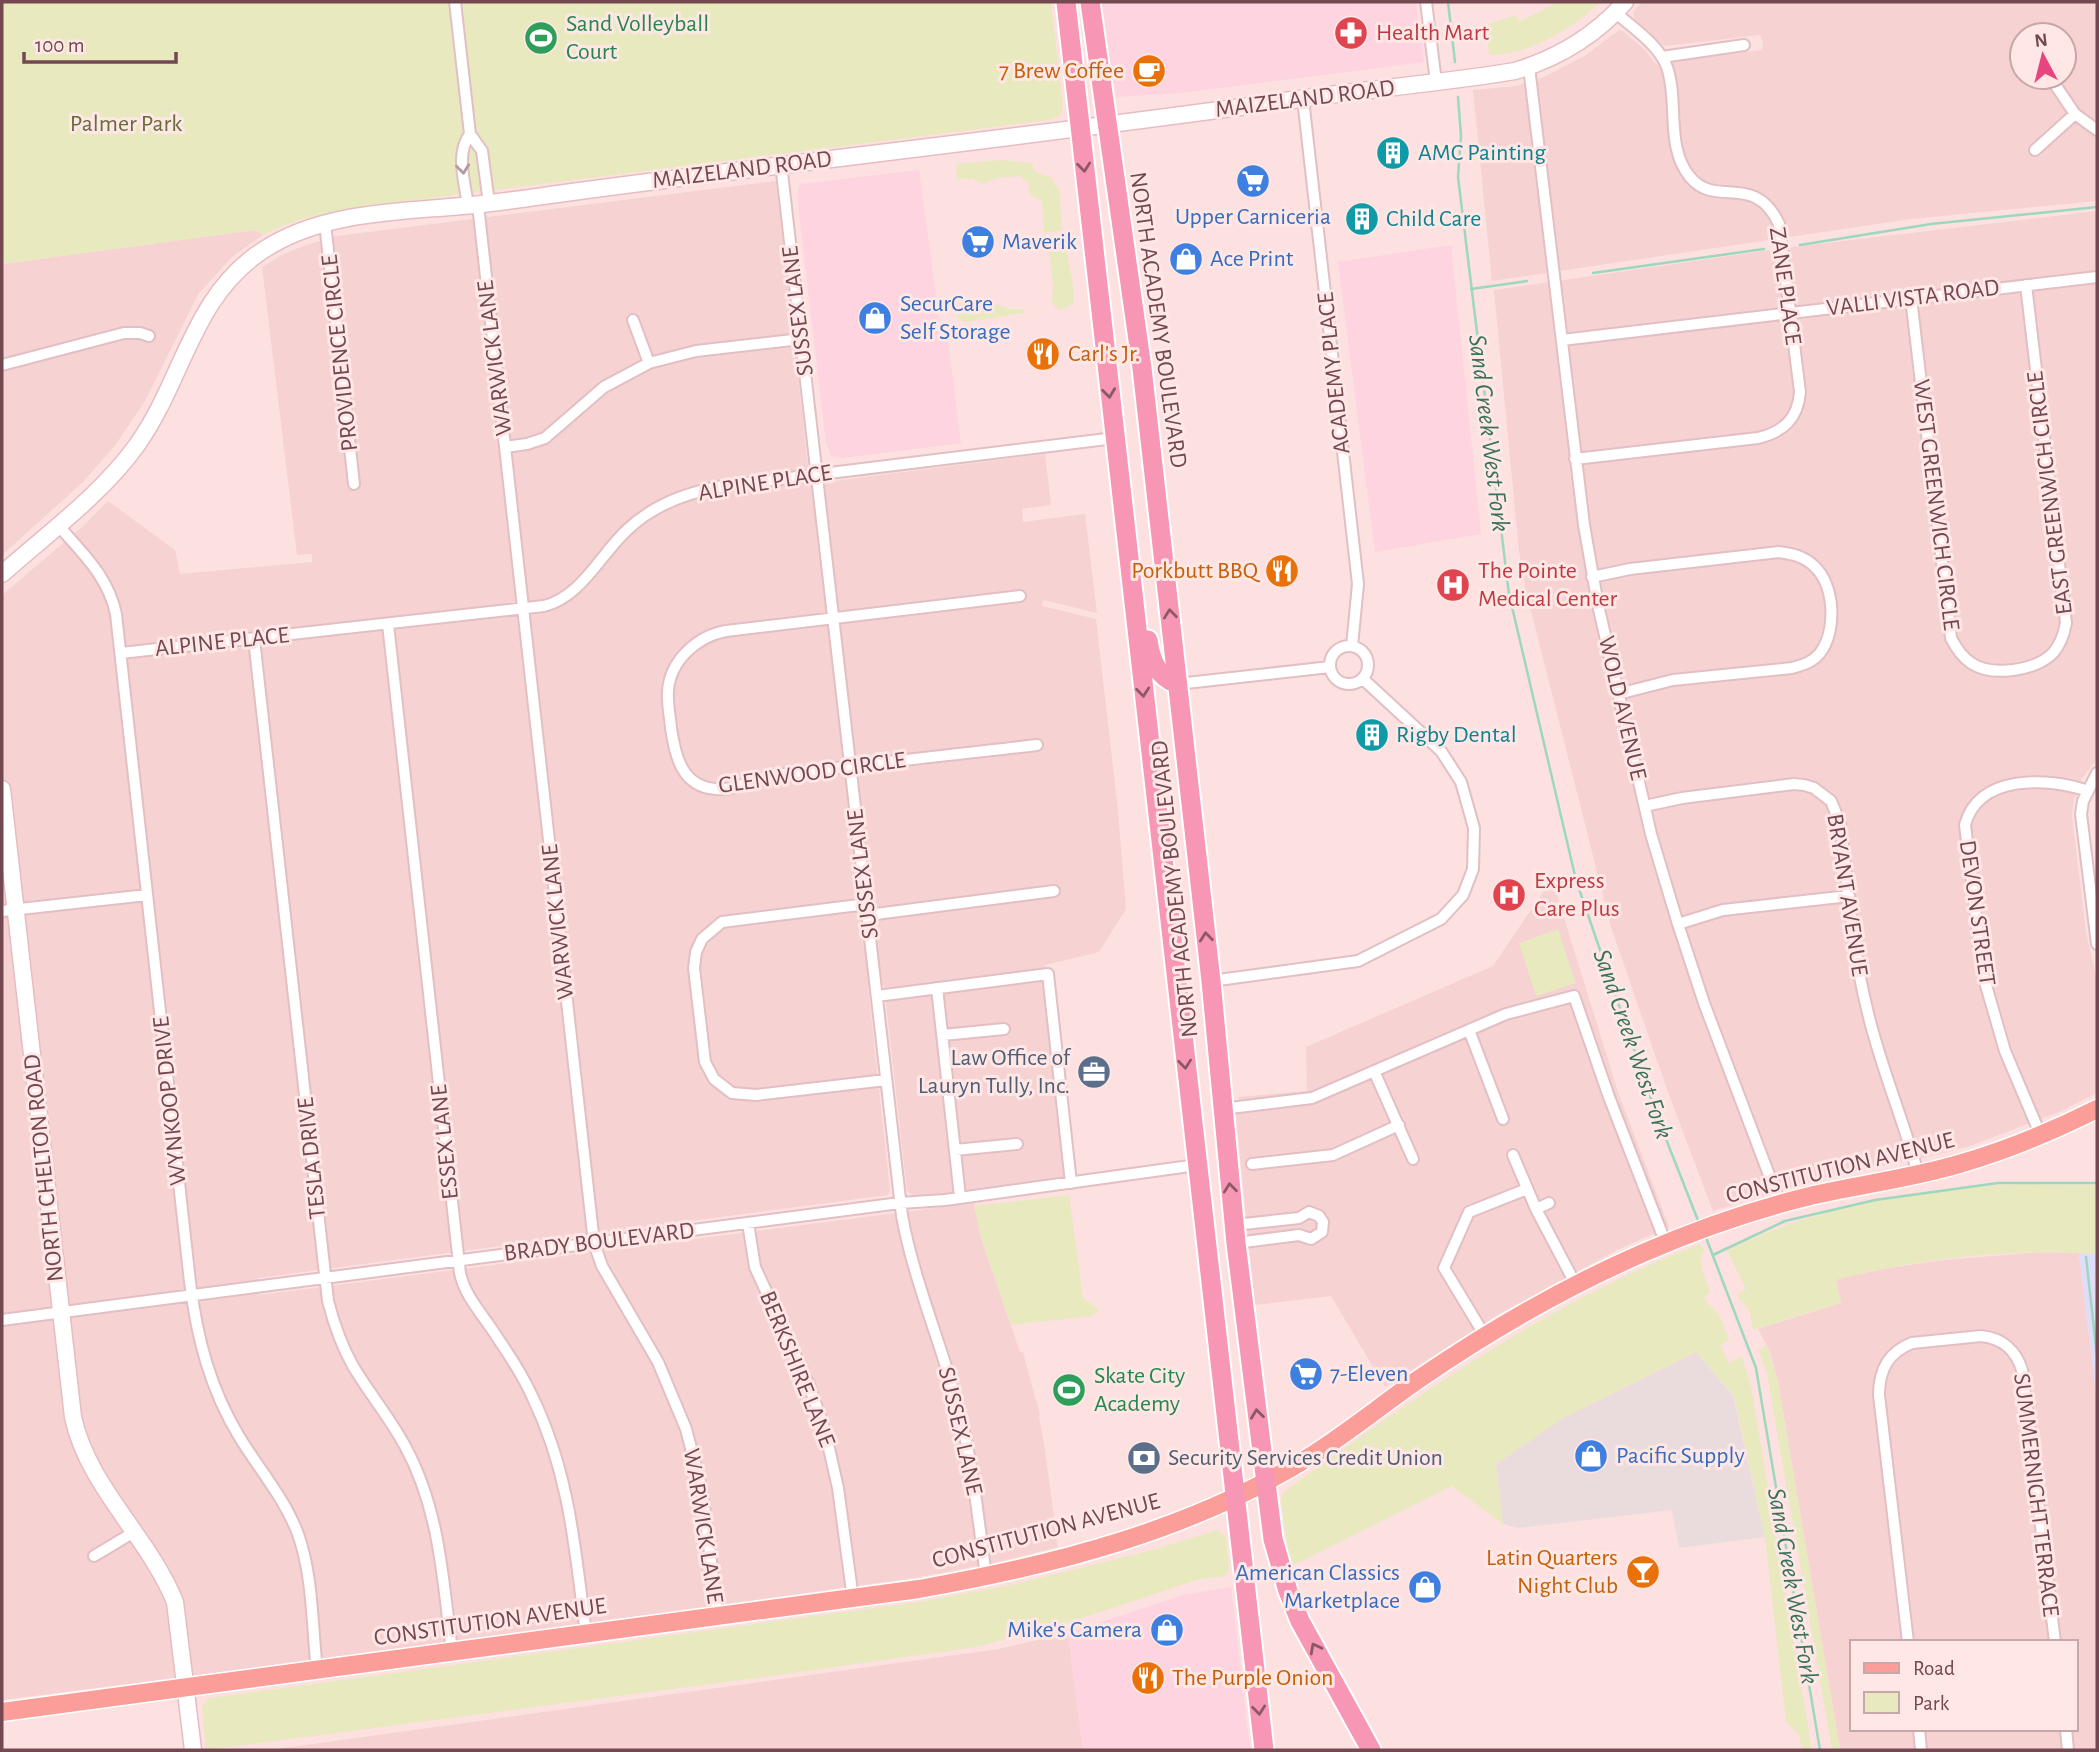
<svg xmlns="http://www.w3.org/2000/svg" width="2099" height="1752" viewBox="0 0 2099 1752" font-family="'Alegreya Sans',sans-serif">
	<style>
		.residential { fill: #f6d2d2; fill-rule: evenodd }
		.commercial { fill: #fdd4df }
		.industrial { fill: #eadcdd }
		.education { fill: #dfddf8 }
		.green { fill: #e8e9bf }
		.lines { fill: none; stroke-linecap: round; stroke-linejoin: round }
		.stream { stroke: #9cd7be; stroke-width: 2.5 }
		.street-casing { stroke: #e2bfc3; stroke-width: 14 }
		.secondary-casing { stroke: #e7bcc1; stroke-width: 19 }
		.primary-casing { stroke: #fff; stroke-width: 21 }
		.highway-casing { stroke: #fff; stroke-width: 23 }
		.street { stroke: #fff; stroke-width: 10 }
		.secondary { stroke: #fff; stroke-width: 16 }
		.primary { stroke: #fb9d98; stroke-width: 18 }
		.highway { stroke: #f797b5; stroke-width: 19 }
		.oneway { stroke: #8d5865 }
		.oneway2 { stroke: #b29a9f }
		.labels { text-anchor: middle; dominant-baseline: central; stroke-width: 6; stroke-linejoin: round; paint-order: stroke }
		.leisure-label { font-size: 24px; fill: #27864d; stroke: #ffe7e6; text-anchor: start }
		.health-label { font-size: 24px; fill: #be3a42; stroke: #ffe7e6; text-anchor: start }
		.food-label { font-size: 24px; fill: #c56008; stroke: #ffe7e6; text-anchor: end }
		.street-label { font-size: 24px; fill: #734851; stroke: #ffe7e6 }
		.park-label { font-size: 24px; fill: #676d3b; stroke: #ffe7e6 }
		.culture-label { font-size: 24px; fill: #0d838f; stroke: #ffe7e6; text-anchor: start }
		.shop-label { font-size: 24px; fill: #366cbe; stroke: #ffe7e6; text-anchor: start }
		.service-label { font-size: 24px; fill: #4e5e75; stroke: #ffe7e6; text-anchor: end }
		.water-label { font-size: 26px; font-style: italic; fill: #39725a; stroke: #ffe7e6 }
	</style>
	<rect width="100%" height="100%" fill="#fce1e0"/>
	<path class="residential" d="M1642,2H2097V201L1911,219L1492,281L1473,90L1517,86L1544,77L1586,55L1619,30L1623,31L1645,50L1656,64L1762,50L1763,42L1760,35L1664,46L1634,18L1633,12ZM2022,35H2064V77H2022Z
		M776,181L810,484L1045,454L1051,505L1022,509L1023,522L1085,514L1097,613L1043,600L1042,606L1096,619L1118,810L1126,909L1099,952L1045,965L1071,1179L947,1195H912L907,1191L884,985L868,987L890,1190L888,1195L258,1278L259,1295L974,1203L981,1238L1020,1352H1023L1040,1415L1039,1416L1045,1450L1058,1547L999,1562L914,1578L384,1651L2,1700V595L80,529L108,501L175,550L180,574L312,562V554L297,555L262,267L280,256L303,246L337,236Z
		M2097,211V759L2081,780L2074,799L2072,816L2086,932L2097,981V1093L2059,1112L1970,1146L1928,1157L1829,1176L1713,1211L1669,1095L1611,927L1525,587L1519,551L1494,290L1792,247Z
		M256,230L263,235L233,256L199,293L145,401L116,444L83,482L2,555V264Z
		M1552,879L1618,1092L1669,1227L1617,1250L1499,1314L1385,1387L1331,1296L1255,1305L1236,1118L1239,1097L1307,1091L1306,1047L1493,966Z
		M2045,1252L2079,1253L2097,1403V1750H1840L1778,1381L1770,1352L1758,1329L1841,1303L1836,1279L1889,1268L1942,1260ZM1852,1642H2076V1729H1852Z
		M1068,1633L1083,1750H270L999,1649Z"/>
	<path class="commercial" d="M1101,2H1416L1424,62L1181,93L1116,97Z
		M919,170L942,341H948L961,443L843,458L831,456L826,443L797,196L800,184Z
		M1451,245L1481,534L1375,552L1338,262Z
		M1231,1587L1250,1750H1083L1068,1633L1183,1595Z"/>
	<path class="industrial" d="M1696,1352L1733,1396L1765,1537L1679,1548L1672,1510L1519,1528L1503,1524L1496,1464L1565,1417Z"/>
	<path class="education" d="M2079,1253L2097,1254V1403Z"/>
	<path class="green" d="M2,2H1051L1063,107L1060,116L1049,120L406,201C356,208 308,212 263,235L255,230L2,264Z
		M1558,2H1600C1572,29 1529,55 1489,55L1486,25L1516,15L1519,22Z
		M1001,160L1032,163L1034,171L1052,178L1054,185L1059,187L1062,230L1044,233L1042,201L1030,194L1029,184L1020,176L997,178L982,184L972,178L957,180L956,164Z
		M1063,234L1073,285L1074,304L1059,310L1052,303L1053,285L1050,258L1042,238V236Z
		M989,302L1010,309H1023L1026,313L964,322L957,317L956,311L959,306Z
		M1558,929L1576,983L1536,996L1519,943Z
		M2020,1184L2097,1185V1254C2015,1248 1915,1258 1836,1280L1841,1303L1753,1330L1750,1312L1737,1295L1746,1289L1727,1250C1817,1206 1921,1189 2020,1184Z
		M1069,1195L1083,1298L1099,1310L1092,1316L1011,1325L981,1238L974,1206Z
		M1700,1244L1704,1250C1696,1263 1706,1279 1710,1292L1704,1298C1708,1306 1716,1309 1720,1317C1724,1324 1725,1332 1729,1340L1720,1346L1729,1363L1742,1356L1751,1386L1812,1750H1802L1799,1736L1786,1721L1765,1537L1734,1396L1696,1352L1565,1417L1496,1464L1503,1524L1452,1486L1290,1567L1281,1499L1283,1493L1288,1489C1419,1394 1547,1303 1700,1244Z
		M1767,1346L1778,1381L1840,1750H1832L1767,1374L1758,1349Z
		M1217,1530L1226,1537L1229,1569L1225,1576L1197,1580L1073,1621L976,1647L771,1676L206,1750L202,1707L205,1702L210,1698L925,1601L1015,1584L1156,1549Z"/>
	<g class="lines">
		<path class="stream" d="M1448,2L1455,62
			M1458,97L1461,136L1458,177L1509,594L1576,880L1657,1116L1699,1223
			M1800,245L1931,224L2097,207
			M1593,273L1764,249
			M1471,289L1527,281
			M1705,1235L1756,1368L1820,1750
			M1713,1255L1785,1221L1875,1200L1998,1183H2097
			M2086,1257L2097,1355"/>
		<g class="street-casing">
			<path id="street" d="M455,2L470,134L482,151L489,203
				M1426,2L1436,82
				M1662,57L1744,45
				M1529,67L1584,525L1598,605L1651,834L1678,924L1704,1003L1780,1204
				M2050,77L2075,114L2097,130
				M1303,99L1358,584L1352,646
				M2035,150L2075,114
				M781,164L902,1216C914,1281 941,1343 958,1407C973,1462 978,1519 986,1576
				M478,205L594,1243L602,1266L658,1362L686,1429L702,1490L718,1617
				M468,206C465,182 455,154 470,134
				M325,223L354,484
				M1911,298L1951,638C1956,648 1962,657 1971,663C1992,677 2035,671 2053,653C2061,644 2064,634 2066,623L2026,285
				M633,320L649,363
				M1562,340L2097,277
				M2,365L124,333H140L149,336
				M505,447L527,444L545,438L604,387L649,363L696,351L801,339
				M1575,459L1758,438C1783,432 1798,419 1800,392L1779,224C1754,171 1716,209 1690,177C1665,147 1679,102 1667,67C1659,45 1633,28 1616,13
				M58,525C82,553 108,576 116,614L190,1282C197,1338 210,1389 240,1438C259,1469 285,1499 298,1534C313,1576 312,1626 317,1671
				M1592,577L1630,569L1779,552C1792,554 1804,556 1814,566C1835,585 1837,631 1820,653C1813,662 1803,665 1792,668L1673,680L1618,694
				M1020,596L726,631C698,636 670,660 668,691C667,703 670,716 671,728C675,756 682,787 716,789C737,791 757,777 778,775C864,764 951,755 1037,745
				M388,624L460,1273C465,1297 484,1316 497,1337C510,1356 523,1376 532,1396C570,1474 575,1550 586,1634
				M254,639L328,1301C334,1324 341,1345 353,1366C369,1393 390,1418 405,1446C440,1510 443,1581 452,1652
				M1330 665a19 19 0 1 1 38 0a19 19 0 1 1-38 0Z
				M121,653L544,606C581,597 600,555 627,530C653,505 688,492 724,486L1115,438
				M1177,684L1330,667
				M2097,773L2083,801L2081,814L2097,944
				M1645,806L1682,798L1794,784L1804,785L1814,788L1831,801L1840,823C1848,885 1852,949 1867,1009C1880,1066 1903,1118 1918,1174
				M867,904L722,922L702,939L696,952L694,968L705,1062L714,1079L732,1093L756,1095L886,1080
				M2,911L147,895
				M868,915L1054,891
				M1678,924L1723,910L1849,896
				M1211,981L1358,961L1441,919L1463,895L1473,869L1474,828L1461,782L1441,751L1363,679
				M937,988L960,1197
				M877,996L1048,974L1071,1183
				M1469,1030L1503,1119
				M943,1035L1004,1029
				M1374,1071L1413,1159
				M1222,1109L1312,1098L1506,1014L1574,996L1609,1097L1666,1244
				M2041,1136L2005,1051L1983,975L1965,825C1978,774 2048,777 2088,791
				M955,1150L1017,1144
				M1513,1155L1536,1209L1576,1285
				M1252,1164L1333,1155L1399,1125
				M1536,1209L1549,1203
				M748,1223L755,1267L809,1385L825,1431L838,1488L853,1599
				M1234,1225L1299,1218L1309,1212L1319,1216L1323,1222L1322,1232L1311,1239L1299,1235L1236,1243
				M2,1320L900,1203L945,1200L1197,1165
				M1485,1336L1444,1268L1469,1212L1527,1189
				M94,1556L134,1532
				M1908,1642L1879,1395C1879,1369 1889,1352 1912,1343L1981,1336C2002,1338 2016,1350 2022,1370L2055,1642
				M1919,1729L1921,1750
				M2066,1729L2068,1750"/>
		</g>
		<g class="secondary-casing">
			<path id="secondary" d="M2,574C48,533 101,495 137,445C184,379 192,295 265,249C323,212 396,212 462,206C499,203 535,197 572,192C819,159 1067,132 1313,97C1381,88 1448,82 1515,71C1558,58 1596,35 1625,2
				M2,789L73,1417C88,1487 149,1537 175,1602L193,1750"/>
		</g>
		<g class="primary-casing">
			<path id="primary" d="M2,1712L919,1589C1055,1565 1196,1529 1314,1454C1350,1431 1383,1404 1419,1379C1489,1331 1565,1287 1643,1253C1698,1229 1756,1209 1814,1195C1863,1184 1912,1178 1959,1164C2007,1150 2053,1131 2097,1109"/>
		</g>
		<g class="highway-casing">
			<path id="highway" d="M1066,2L1264,1750
				M1090,2L1142,368L1211,981L1236,1243L1273,1539L1288,1591L1300,1621L1371,1750
				M1148,640C1151,661 1157,676 1177,684"/>
		</g>
		<use href="#street" class="street"/>
		<use href="#secondary" class="secondary"/>
		<use href="#primary" class="primary"/>
		<use href="#highway" class="highway"/>
	</g>
	<defs><path id="oneway-chevron" d="M-2-3.5L2.5 0L-2 3.5" fill="none" stroke-width="1.6" stroke-linecap="round" stroke-linejoin="round" transform="scale(1.75)"/></defs>
	<g class="oneway">
		<use href="#oneway-chevron" transform="translate(1084 167) rotate(84)"/>
		<use href="#oneway-chevron" transform="translate(1109 393) rotate(83)"/>
		<use href="#oneway-chevron" transform="translate(1170 614) rotate(-96)"/>
		<use href="#oneway-chevron" transform="translate(1143 692) rotate(84)"/>
		<use href="#oneway-chevron" transform="translate(1206 937) rotate(-96)"/>
		<use href="#oneway-chevron" transform="translate(1185 1064) rotate(84)"/>
		<use href="#oneway-chevron" transform="translate(1230 1188) rotate(-96)"/>
		<use href="#oneway-chevron" transform="translate(1257 1414) rotate(-97)"/>
		<use href="#oneway-chevron" transform="translate(1315 1648) rotate(-118)"/>
		<use href="#oneway-chevron" transform="translate(1259 1710) rotate(84)"/>
	</g>
	<use class="oneway2" href="#oneway-chevron" transform="translate(463 169) rotate(83)"/>
	<defs>
		<g id="pharmacy-disc" transform="scale(1.75)"><circle r="9.5" fill="#e0444e" stroke="#ffe7e6"/><path d="M-2-6h4v4h4v4h-4v4h-4v-4h-4v-4h4Z" fill="#fff"/></g>
		<g id="stadium-disc" transform="scale(1.75)"><circle r="9.5" fill="#2e9e5b" stroke="#ffe7e6"/><path d="M0-5a6.5 5 0 1 0 0 10a6.5 5 0 1 0 0-10ZM-3.5-1.8h7v3.6h-7Z" fill="#fff"/></g>
		<g id="cafe-disc" transform="scale(1.75)"><circle r="9.5" fill="#e8710a" stroke="#ffe7e6"/><path d="M-5.5-4.5H6V0H3Q3 3.5 0 3.5H-2.5Q-5.5 3.5-5.5 0ZM3-3.2v2h1.7v-2ZM-6 4.5H4V6H-6Z" fill="#fff"/></g>
		<g id="building-disc" transform="scale(1.75)"><circle r="9.5" fill="#0f9aa8" stroke="#ffe7e6"/><path d="M-4-6H4V6H1V3H-1V6H-4ZM-2.5-4.3h1.7v1.8h-1.7ZM.8-4.3h1.7v1.8H.8ZM-2.5-1h1.7V.8h-1.7ZM.8-1h1.7V.8H.8Z" fill="#fff"/></g>
		<g id="supermarket-disc" transform="scale(1.75)"><circle r="9.5" fill="#3f7fe0" stroke="#ffe7e6"/><path d="M-6-5.5h2.5l.6 2H6L4.5 2H-2.5L-4.4-4H-6ZM-1.5 3.2a1.3 1.3 0 1 0 .1 0ZM3 3.2a1.3 1.3 0 1 0 .1 0Z" fill="#fff"/></g>
		<g id="shop-disc" transform="scale(1.75)"><circle r="9.5" fill="#3f7fe0" stroke="#ffe7e6"/><path d="M-5-2.5h2.3a2.7 3.5 0 0 1 5.4 0H5L5.5 6h-11ZM-1.5-2.5h3a1.5 2.3 0 0 0-3 0Z" fill="#fff"/></g>
		<g id="restaurant-disc" transform="scale(1.75)"><circle r="9.5" fill="#e8710a" stroke="#ffe7e6"/><path d="M-5-6h1v4h1v-4h1v4h1v-4h1v5L-1.5 .5V6h-2V.5L-5-1ZM5-6V6H3V1.5H1.5Q1.5-4 5-6Z" fill="#fff"/></g>
		<g id="hospital-disc" transform="scale(1.75)"><circle r="9.5" fill="#e0444e" stroke="#ffe7e6"/><path d="M-5-5h3v3.5h4V-5h3V5h-3V1.5h-4V5h-3Z" fill="#fff"/></g>
		<g id="office-disc" transform="scale(1.75)"><circle r="9.5" fill="#5c6f8a" stroke="#ffe7e6"/><path d="M-6-3h4V-5.5h4V-3h4V5H-6ZM-1-4.5V-3h2v-1.5ZM-6 0V1H6V0Z" fill="#fff"/></g>
		<g id="bank-disc" transform="scale(1.75)"><circle r="9.5" fill="#5c6f8a" stroke="#ffe7e6"/><path d="M-6-4H6V4H-6ZM0-2.3a2.3 2.3 0 1 0 0 4.6a2.3 2.3 0 1 0 0-4.6Z" fill="#fff"/></g>
		<g id="bar-disc" transform="scale(1.75)"><circle r="9.5" fill="#e8710a" stroke="#ffe7e6"/><path d="M-6-5H6L.8 .8V4.5H3.5V6h-7V4.5H-.8V.8Z" fill="#fff"/></g>
	</defs>
	<g fill-rule="evenodd">
		<use href="#pharmacy-disc" x="1351" y="33"/>
		<use href="#stadium-disc" x="541" y="38"/>
		<use href="#cafe-disc" x="1149" y="71"/>
		<use href="#building-disc" x="1393" y="153"/>
		<use href="#supermarket-disc" x="1253" y="181"/>
		<use href="#building-disc" x="1362" y="219"/>
		<use href="#supermarket-disc" x="978" y="242"/>
		<use href="#shop-disc" x="1186" y="259"/>
		<use href="#shop-disc" x="875" y="318"/>
		<use href="#restaurant-disc" x="1043" y="354"/>
		<use href="#restaurant-disc" x="1282" y="571"/>
		<use href="#hospital-disc" x="1453" y="585"/>
		<use href="#building-disc" x="1372" y="735"/>
		<use href="#hospital-disc" x="1509" y="895"/>
		<use href="#office-disc" x="1094" y="1072"/>
		<use href="#supermarket-disc" x="1306" y="1374"/>
		<use href="#stadium-disc" x="1069" y="1390"/>
		<use href="#shop-disc" x="1591" y="1456"/>
		<use href="#bank-disc" x="1144" y="1458"/>
		<use href="#bar-disc" x="1643" y="1572"/>
		<use href="#shop-disc" x="1425" y="1587"/>
		<use href="#shop-disc" x="1167" y="1630"/>
		<use href="#restaurant-disc" x="1148" y="1678"/>
	</g>
	<g class="labels">
		<g class="leisure-label">
			<text x="566" y="24">Sand Volleyball<tspan x="566" dy="28">Court</tspan></text>
			<text x="1094" y="1376">Skate City<tspan x="1094" dy="28">Academy</tspan></text>
		</g>
		<g class="health-label">
			<text x="1376" y="33">Health Mart</text>
			<text x="1478" y="571">The Pointe<tspan x="1478" dy="28">Medical Center</tspan></text>
			<text x="1534" y="881">Express<tspan x="1534" dy="28">Care Plus</tspan></text>
		</g>
		<g class="food-label">
			<text x="1124" y="71">7 Brew Coffee</text>
			<text x="1068" y="354" text-anchor="start">Carl's Jr.</text>
			<text x="1258" y="571">Porkbutt BBQ</text>
			<text x="1618" y="1558">Latin Quarters<tspan x="1618" dy="28">Night Club</tspan></text>
			<text x="1172" y="1678" text-anchor="start">The Purple Onion</text>
		</g>
		<g class="street-label">
			<text transform="translate(1305 99) rotate(-7)">MAIZELAND ROAD</text>
			<text transform="translate(742 170) rotate(-7)">MAIZELAND ROAD</text>
			<text transform="translate(1785 286) rotate(82)">ZANE PLACE</text>
			<text transform="translate(1913 298) rotate(-7)">VALLI VISTA ROAD</text>
			<text transform="translate(798 311) rotate(-97)">SUSSEX LANE</text>
			<text transform="translate(1158 320) rotate(82)">NORTH ACADEMY BOULEVARD</text>
			<text transform="translate(340 353) rotate(-96)">PROVIDENCE CIRCLE</text>
			<text transform="translate(495 358) rotate(-97)">WARWICK LANE</text>
			<text transform="translate(1334 373) rotate(-96)">ACADEMY PLACE</text>
			<text transform="translate(765 483) rotate(-9)">ALPINE PLACE</text>
			<text transform="translate(2050 493) rotate(-97)">EAST GREENWICH CIRCLE</text>
			<text transform="translate(1936 505) rotate(83)">WEST GREENWICH CIRCLE</text>
			<text transform="translate(222 642) rotate(-6)">ALPINE PLACE</text>
			<text transform="translate(1622 708) rotate(77)">WOLD AVENUE</text>
			<text transform="translate(812 773) rotate(-8)">GLENWOOD CIRCLE</text>
			<text transform="translate(863 874) rotate(-97)">SUSSEX LANE</text>
			<text transform="translate(1175 889) rotate(-96)">NORTH ACADEMY BOULEVARD</text>
			<text transform="translate(1847 895) rotate(81)">BRYANT AVENUE</text>
			<text transform="translate(1977 913) rotate(82)">DEVON STREET</text>
			<text transform="translate(558 922) rotate(-96)">WARWICK LANE</text>
			<text transform="translate(170 1101) rotate(-96)">WYNKOOP DRIVE</text>
			<text transform="translate(445 1142) rotate(-96)">ESSEX LANE</text>
			<text transform="translate(312 1158) rotate(-96)">TESLA DRIVE</text>
			<text transform="translate(44 1168) rotate(-96)">NORTH CHELTON ROAD</text>
			<text transform="translate(1840 1168) rotate(-14)">CONSTITUTION AVENUE</text>
			<text transform="translate(599 1242) rotate(-7)">BRADY BOULEVARD</text>
			<text transform="translate(797 1369) rotate(68)">BERKSHIRE LANE</text>
			<text transform="translate(960 1431) rotate(77)">SUSSEX LANE</text>
			<text transform="translate(2036 1495) rotate(83)">SUMMERNIGHT TERRACE</text>
			<text transform="translate(703 1526) rotate(81)">WARWICK LANE</text>
			<text transform="translate(1046 1531) rotate(-15)">CONSTITUTION AVENUE</text>
			<text transform="translate(490 1622) rotate(-8)">CONSTITUTION AVENUE</text>
		</g>
		<g class="park-label">
			<text x="126" y="124">Palmer Park</text>
		</g>
		<g class="culture-label">
			<text x="1418" y="153">AMC Painting</text>
			<text x="1386" y="219">Child Care</text>
			<text x="1396" y="735">Rigby Dental</text>
		</g>
		<g class="shop-label">
			<text x="1253" y="217" text-anchor="middle">Upper Carniceria</text>
			<text x="1002" y="242">Maverik</text>
			<text x="1210" y="259">Ace Print</text>
			<text x="900" y="304">SecurCare<tspan x="900" dy="28">Self Storage</tspan></text>
			<text x="1330" y="1374">7-Eleven</text>
			<text x="1616" y="1456">Pacific Supply</text>
			<text x="1400" y="1573" text-anchor="end">American Classics<tspan x="1400" dy="28">Marketplace</tspan></text>
			<text x="1142" y="1630" text-anchor="end">Mike's Camera</text>
		</g>
		<g class="service-label">
			<text x="1070" y="1058">Law Office of<tspan x="1070" dy="28">Lauryn Tully, Inc.</tspan></text>
			<text x="1168" y="1458" text-anchor="start">Security Services Credit Union</text>
		</g>
		<g class="water-label">
			<text transform="translate(1489 433) rotate(83)">Sand Creek West Fork</text>
			<text transform="translate(1633 1044) rotate(71)">Sand Creek West Fork</text>
			<text transform="translate(1793 1586) rotate(80)">Sand Creek West Fork</text>
		</g>
	</g>
	<rect width="2099" height="1752" fill="none" stroke="#734851" stroke-width="7"/>
	<rect x="1850" y="1640" width="228" height="91" fill="#ffe7e6" stroke="#c7a7aa" stroke-width="2"/>
	<rect x="1864" y="1663" width="35" height="10" fill="#fb9d98" stroke="#c7a7aa" stroke-width="2"/>
	<text x="1913" y="1675" font-size="21" fill="#734851">Road</text>
	<rect x="1864" y="1692" width="35" height="21" fill="#e8e9bf" stroke="#c7a7aa" stroke-width="2"/>
	<text x="1913" y="1710" font-size="21" fill="#734851">Park</text>
	<g transform="translate(2043 56) rotate(353)"><circle r="33" fill="#ffe7e6" stroke="#c7a7aa" stroke-width="2"/>
	<path d="M0-5L12 26L0 18L-12 26Z" fill="#e7457e"/>
	<text y="-10" font-size="19" font-weight="bold" text-anchor="middle" fill="#734851">N</text>
	</g>
	<path d="M24 52v10h152v-10" fill="none" stroke="#734851" stroke-width="3.5"/>
	<text x="35" y="52" font-size="21" fill="#734851" stroke="#ffe7e6" stroke-width="5" paint-order="stroke">100 m</text>
</svg>
